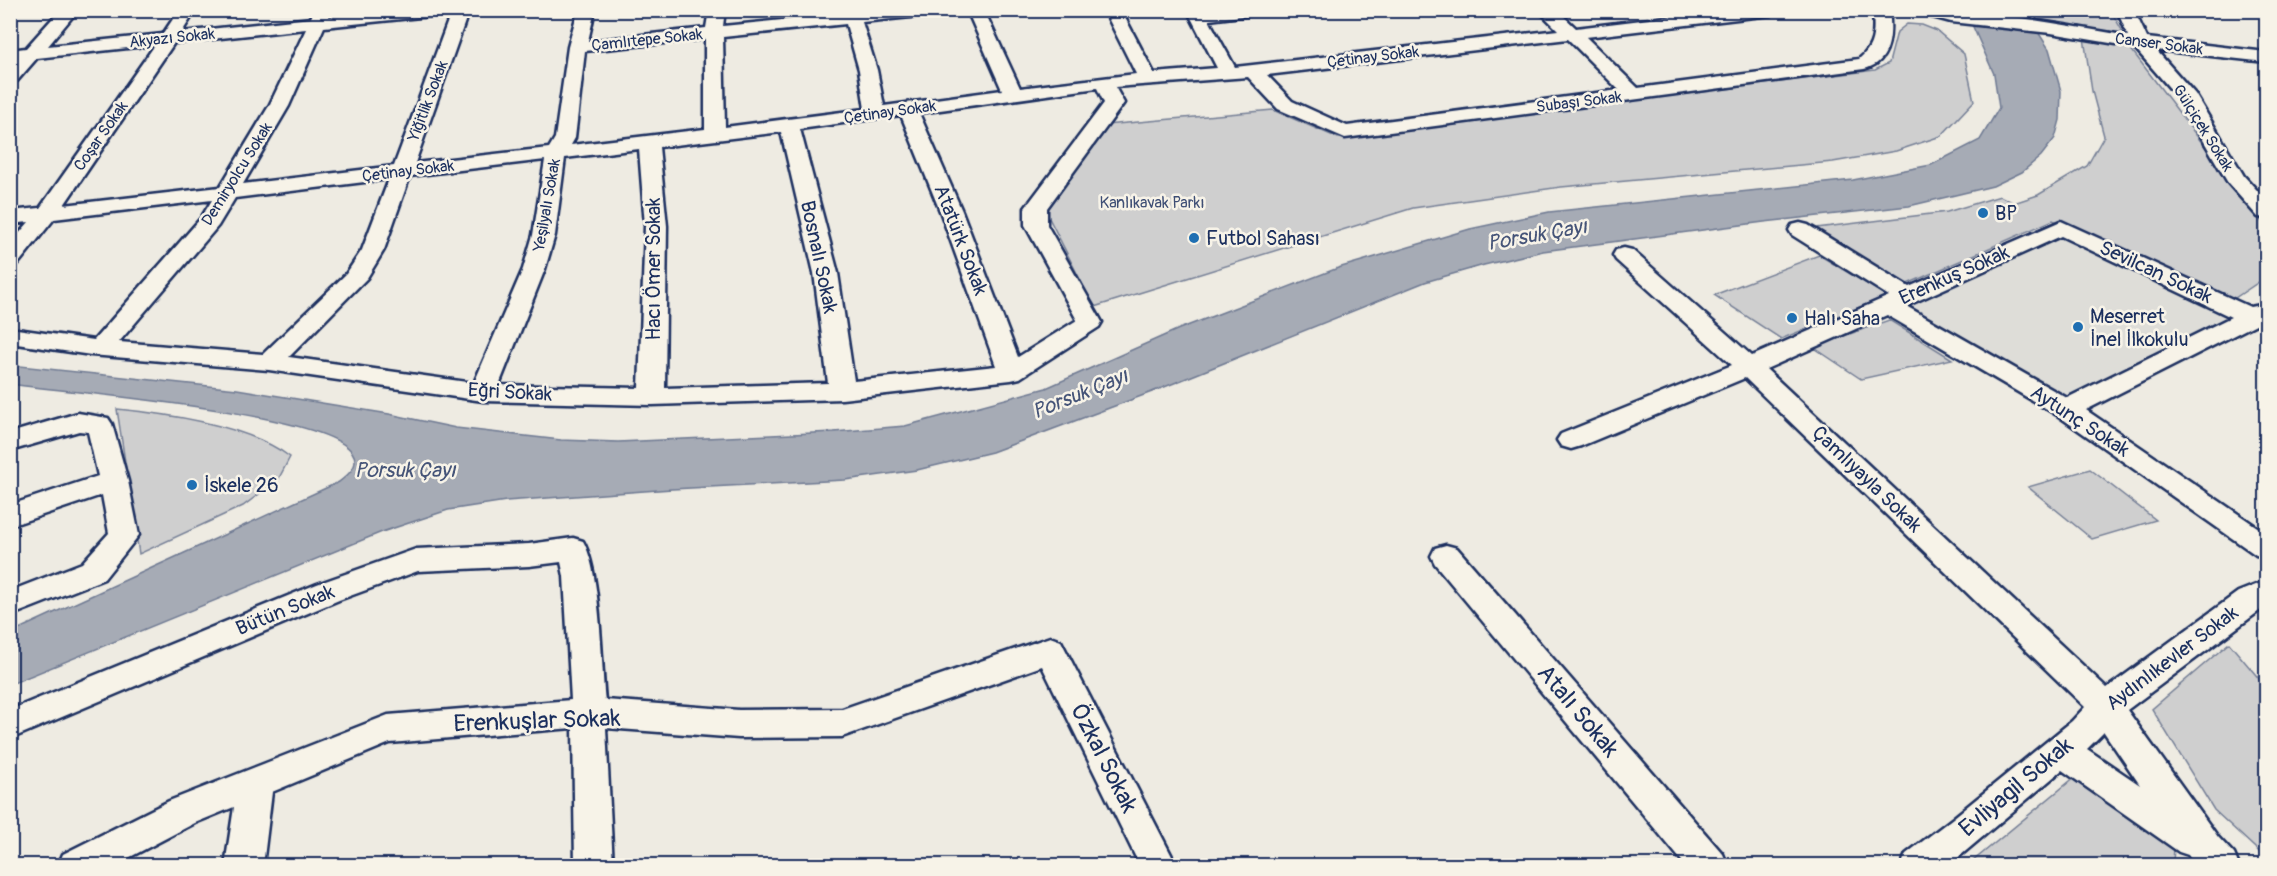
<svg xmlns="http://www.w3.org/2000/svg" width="2277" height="876" viewBox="0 0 2277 876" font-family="Pangolin,sans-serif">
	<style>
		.built { fill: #deddd8 }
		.green { fill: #cfcfcf; stroke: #757f96; stroke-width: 1.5 }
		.water { fill: #a6abb5; stroke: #6e7992; stroke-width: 1.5 }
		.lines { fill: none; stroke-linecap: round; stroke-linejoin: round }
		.minor-casing { stroke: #1b2f5e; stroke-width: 5 }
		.minor { fill: #f7f3e8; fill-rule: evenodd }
		.poi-dot { fill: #1f6fb2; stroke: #f7f3e8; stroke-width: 2 }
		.labels { text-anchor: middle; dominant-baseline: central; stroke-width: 5; stroke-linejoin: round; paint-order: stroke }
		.far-street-label { font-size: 16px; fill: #1b2f5e; stroke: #f7f3e8 }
		.far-park-label { font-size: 16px; fill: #3f4f75; stroke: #f7f3e8 }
		.poi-label { font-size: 20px; fill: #1b2f5e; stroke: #f7f3e8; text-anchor: start }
		.street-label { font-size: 20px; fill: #1b2f5e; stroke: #f7f3e8 }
		.water-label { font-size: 21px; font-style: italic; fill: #455478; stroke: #f7f3e8 }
		.near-street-label { font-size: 24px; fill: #1b2f5e; stroke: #f7f3e8 }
	</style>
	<rect width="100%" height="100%" fill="#eeebe2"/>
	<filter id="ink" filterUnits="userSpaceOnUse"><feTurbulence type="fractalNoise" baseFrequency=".0167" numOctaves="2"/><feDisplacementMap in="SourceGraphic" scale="12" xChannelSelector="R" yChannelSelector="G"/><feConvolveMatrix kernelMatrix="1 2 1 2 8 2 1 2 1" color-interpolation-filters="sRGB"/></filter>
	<g filter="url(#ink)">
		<path class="built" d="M2061,228L2251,317L2066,409L1887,305Z"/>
		<path class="green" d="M2021,11H2111L2124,34L2031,18Z
			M1907,24L1922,25L1937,31L1964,54L1974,101L1941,136L1896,151L1833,162L1561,187L1413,208L1094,307L1046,212L1105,125L1273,110L1338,138L1875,70L1889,63L1897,32Z
			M2084,38L2127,44L2266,227V277L2229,302L2053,220L1896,289L1800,230L1947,212L2000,196L2014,203L2038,195L2087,166L2104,136L2092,91Z
			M1819,255L1887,296L1781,339L1714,295Z
			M1889,320L1952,359L1861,379L1813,347Z
			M117,409C169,414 248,425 290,457L278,480L243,506L139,554Z
			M2090,469L2156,520L2092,539L2028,487Z
			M2229,643L2266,687V858L2214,810L2152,709Z
			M2075,777L2174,848L2173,862L2177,865L1967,866Z"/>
		<path class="water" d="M1966,11H2020L2029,18L2049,49L2061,91L2060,120L2055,138L2041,156L2022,172L1993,186L1909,206L1764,222L1543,251L1484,265L1425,282L1152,392L992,452L917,470L845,480L672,489L506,501L448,510L382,532L11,684L10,633L339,482C348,475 361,465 352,452C323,411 68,393 11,384V365L237,389L389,414L456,428L561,440L618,442L834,432L905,426L1046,388L1179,329L1338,268L1470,229L1549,212L1853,180L1931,165L1980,140L1999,108L1994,74Z"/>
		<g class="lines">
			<g class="minor-casing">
				<path id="minor" d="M60,10H78L48,46L163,34L179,10H196L182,32L311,18L314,10H331L329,17L387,10H448L440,15L324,27L289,106L243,184L394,166L452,10H469L415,163L549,148L555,138L568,47L578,10H595L588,41L706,28L709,10H725L723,26L843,14L842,10H859V12L939,10L931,15L862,22L877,70L884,106L1002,90L967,10H984L1020,88L1136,74L1104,10H1121L1154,73L1217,68L1187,10H1258L1250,15L1209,20L1235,67L1558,30L1538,10H1557L1576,28L1724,10H1779L1771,15L1586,37L1638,88L1859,59C1876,45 1874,31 1873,10H1889C1892,33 1892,63 1864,69L1345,138L1278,109L1248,77L1115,87L1124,103L1047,208V225L1102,322L1099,327L1020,378L1011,380L842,399L652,405L483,401L269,370L91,355L10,343V328L94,340L201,218L212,200L54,219L18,264L10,266V244L29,222L10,224V211L40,208L155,45L37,58L17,81L10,82V65L16,60H10V50L26,48ZM846,24L859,70L865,109L725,127L723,37ZM306,29L269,106L220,187L64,205L174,43ZM705,39V129L571,145L575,138L585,51ZM1568,39L1619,90L1347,126L1292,101L1267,75ZM1097,88L1104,103L1025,208V225L1077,320L1018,357L962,211L919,113ZM901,115L940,211L996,366L854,381L838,273L800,129ZM781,132L814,273L828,383L665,388L667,226L659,147ZM639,149L645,226L639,388L499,385L545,269L555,235L565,158ZM545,160L533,235L523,269L474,383L289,357L367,278L384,250L410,176ZM389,179L362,250L346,274L263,354L119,342L218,226L235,198Z
					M1919,10C1988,10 2059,24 2128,36L2117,10H2134L2147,38L2266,52V62L2156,50L2195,94L2244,176L2266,200V218L2258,217L2228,183L2180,100L2134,47L2051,33L1951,22L1921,14Z
					M2061,221L2250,307L2266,304V318L2260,322L2086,410L2266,533V558L2256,555L2057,415L1887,315L1766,369L2107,688L2238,592L2266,581V606L2127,710L2218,837L2234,854L2239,866H2196L2188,855L2179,852L2062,770L1948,866H1901L1906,854L1953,818L2072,721L2085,707L1745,378L1581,446L1571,449L1561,446L1557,440L1561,434L1732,365L1616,260L1613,255L1616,250L1624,248L1632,250L1752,356L1889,296L1792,235L1789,230L1792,225L1800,223L1808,225L1909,287ZM2061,236L2231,317L2067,398L1906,306ZM2104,732L2140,785L2087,749Z
					M78,413L108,418L112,424L128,481L139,535L104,579L10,616V591L82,563L109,533L102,495L10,526V505L98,476L88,432L79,431L10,451V433Z
					M573,538L583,541C601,572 601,661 605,700L739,710L842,709L1050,637L1061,641L1177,866H1140L1042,666L842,737L739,738L606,728L613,866H575L573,728L390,743L272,792L263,866H225L234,807L195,823L113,866H58L63,854L169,801L388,715L571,700L564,576L561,562L529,566L418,571L339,600L10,739V710L317,584L416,549L529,544Z
					M1446,545L1457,548L1723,854L1728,866H1686L1435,564L1431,556L1435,548Z"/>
			</g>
			<use href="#minor" class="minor"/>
		</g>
	</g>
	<g class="poi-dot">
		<circle cx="1983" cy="213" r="6"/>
		<circle cx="1194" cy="238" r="6"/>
		<circle cx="1792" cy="318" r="6"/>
		<circle cx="2078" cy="327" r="6"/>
		<circle cx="192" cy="485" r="6"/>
	</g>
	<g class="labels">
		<g class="far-street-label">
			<text transform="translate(172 38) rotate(-6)">Akyazı Sokak</text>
			<text transform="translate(647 40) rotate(-6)">Çamlıtepe Sokak</text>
			<text transform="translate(2159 44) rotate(7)">Canser Sokak</text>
			<text transform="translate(1373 57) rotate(-7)">Çetinay Sokak</text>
			<text transform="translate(428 101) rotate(-69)">Yiğitlik Sokak</text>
			<text transform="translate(1579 102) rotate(-7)">Subaşı Sokak</text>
			<text transform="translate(890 112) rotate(-8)">Çetinay Sokak</text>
			<text transform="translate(2203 128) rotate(58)">Gülçiçek Sokak</text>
			<text transform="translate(101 136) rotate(-55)">Coşar Sokak</text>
			<text transform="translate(408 171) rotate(-7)">Çetinay Sokak</text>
			<text transform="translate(237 174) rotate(-58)">Demiryolcu Sokak</text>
			<text transform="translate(547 205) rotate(-80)">Yeşilyalı Sokak</text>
		</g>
		<g class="far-park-label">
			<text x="1152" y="203">Kanlıkavak Parkı</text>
		</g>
		<g class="poi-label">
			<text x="1995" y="213">BP</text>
			<text x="1206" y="238">Futbol Sahası</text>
			<text x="2090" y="316">Meserret<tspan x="2090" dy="23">İnel İlkokulu</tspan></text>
			<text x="1804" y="318">Halı Saha</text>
			<text x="204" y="485">İskele 26</text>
		</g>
		<g class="street-label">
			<text transform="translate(961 240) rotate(69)">Atatürk Sokak</text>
			<text transform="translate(819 257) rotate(78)">Bosnalı Sokak</text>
			<text transform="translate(653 269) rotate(-90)">Hacı Ömer Sokak</text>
			<text transform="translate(2156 272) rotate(25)">Sevilcan Sokak</text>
			<text transform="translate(1954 275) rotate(-24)">Erenkuş Sokak</text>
			<text transform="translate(510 392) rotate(3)">Eğri Sokak</text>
			<text transform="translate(2080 421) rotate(33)">Aytunç Sokak</text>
			<text transform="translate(1867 479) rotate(44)">Çamlıyayla Sokak</text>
			<text transform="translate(285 610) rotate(-22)">Bütün Sokak</text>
			<text transform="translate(2172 658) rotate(-37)">Aydınlıkevler Sokak</text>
		</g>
		<g class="water-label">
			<text transform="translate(1537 235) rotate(-10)">Porsuk Çayı</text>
			<text transform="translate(1080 394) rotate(-22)">Porsuk Çayı</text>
			<text x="405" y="470">Porsuk Çayı</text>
		</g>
		<g class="near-street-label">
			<text transform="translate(1578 711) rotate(50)">Atalı Sokak</text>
			<text transform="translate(537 721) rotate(-2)">Erenkuşlar Sokak</text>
			<text transform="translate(1104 758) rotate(63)">Özkal Sokak</text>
			<text transform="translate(2016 787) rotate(-40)">Evliyagil Sokak</text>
		</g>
	</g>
	<rect width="2277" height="876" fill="none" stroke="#f7f3e8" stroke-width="36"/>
	<rect x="18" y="18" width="2241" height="840" fill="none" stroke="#1b2f5e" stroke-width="2" filter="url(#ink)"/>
</svg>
